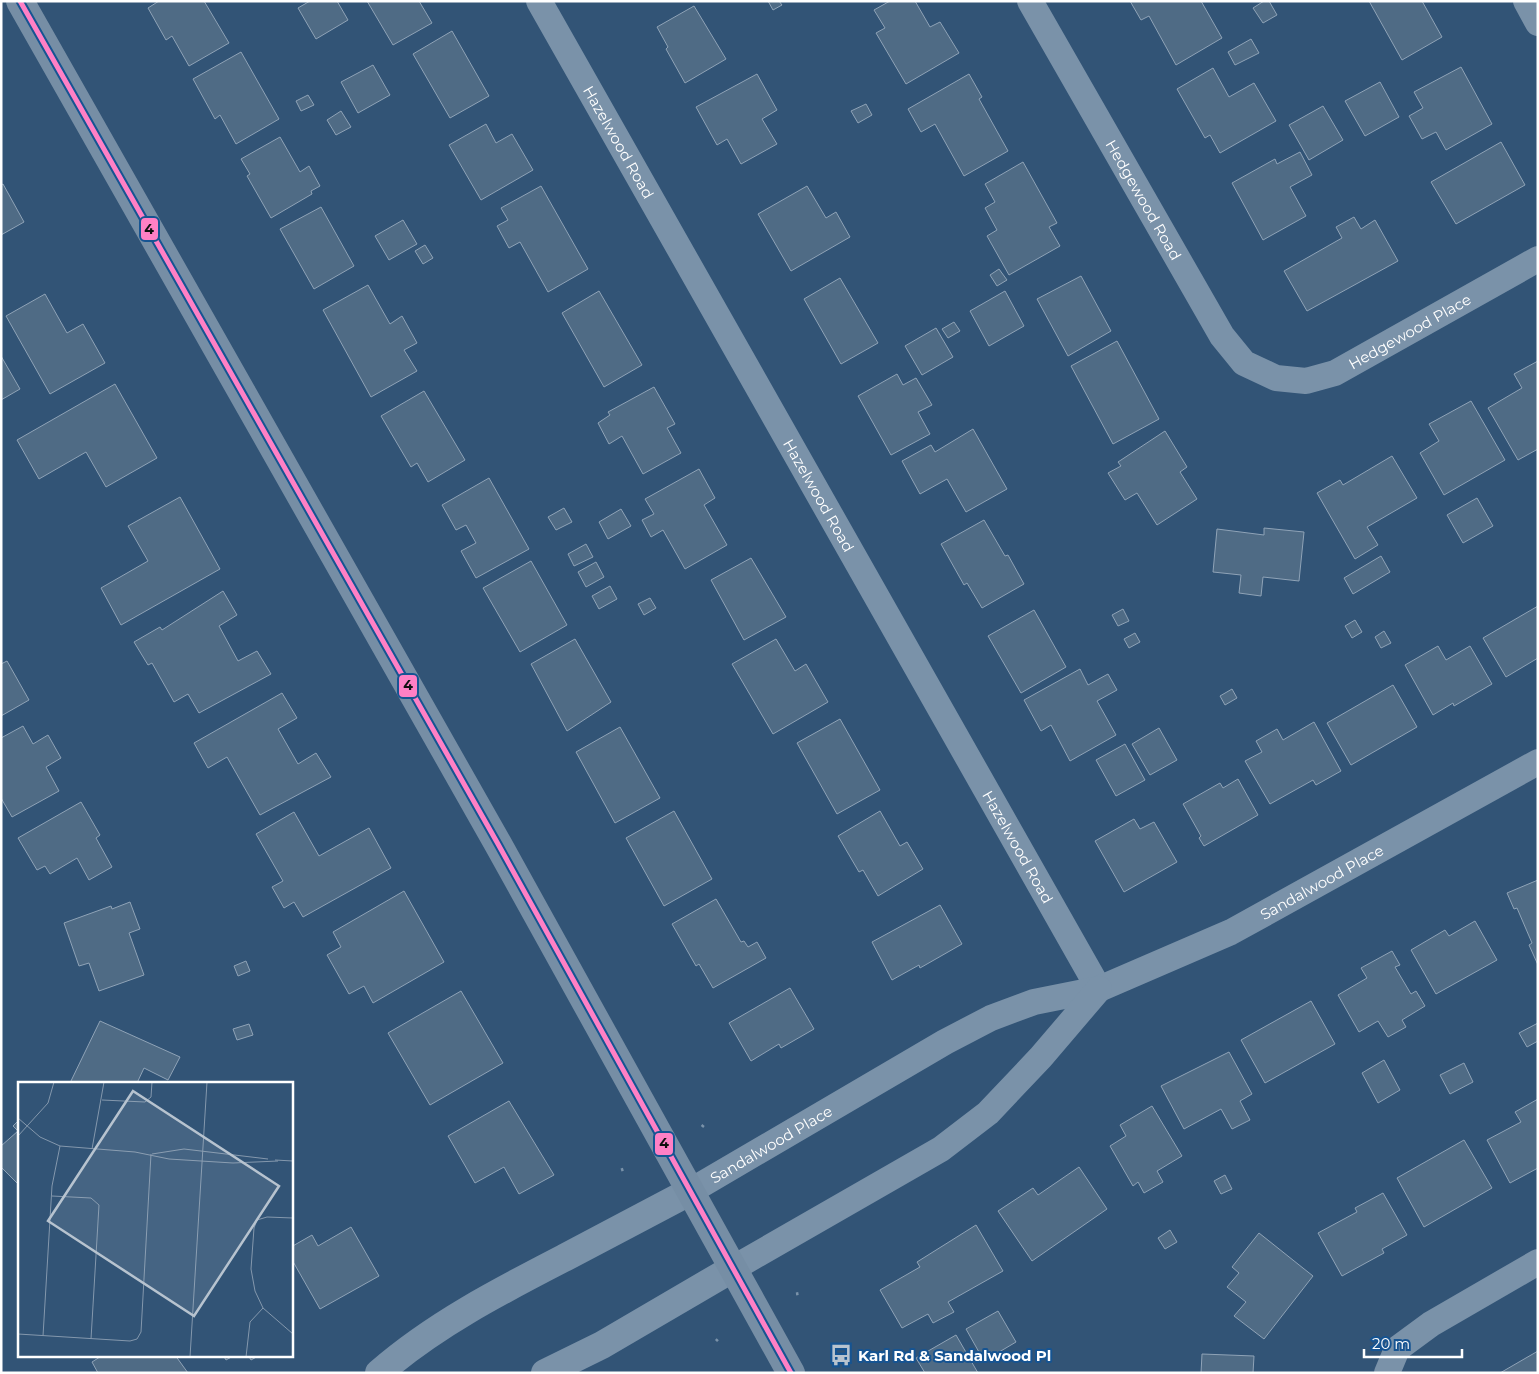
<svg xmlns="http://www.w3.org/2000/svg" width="1539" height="1374" viewBox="0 0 1539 1374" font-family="Montserrat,sans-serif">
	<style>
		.building { fill: #4f6b85; stroke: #8fa3b7 }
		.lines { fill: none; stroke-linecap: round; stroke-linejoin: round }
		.path { stroke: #7a92a9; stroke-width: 3; stroke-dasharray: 2.5 4; stroke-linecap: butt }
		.minor { stroke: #7a92a9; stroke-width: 26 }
		.tertiary { stroke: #7a92a9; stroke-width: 28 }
		.secondary { stroke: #768ea5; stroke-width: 28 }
		.bus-1-casing { stroke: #165492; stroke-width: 9 }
		.bus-1 { stroke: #ff80c5; stroke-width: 5 }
		.labels { text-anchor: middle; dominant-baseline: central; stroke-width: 4; stroke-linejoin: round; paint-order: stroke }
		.street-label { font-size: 15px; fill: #fff; stroke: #165492 }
		.poi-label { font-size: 15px; font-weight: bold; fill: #fff; stroke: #165492; text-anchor: start }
		.inset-road { fill: none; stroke: #8498ad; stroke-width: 1 }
		.view { fill: #b7c3cf; fill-opacity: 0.15; stroke: #b7c3cf; stroke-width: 2.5 }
		.inset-edge { fill: none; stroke: #fff; stroke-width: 2.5 }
		.line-badge { stroke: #165492; stroke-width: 2 }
		.pale-badge-label { font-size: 14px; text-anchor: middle; font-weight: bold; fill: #111 }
	</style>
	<rect width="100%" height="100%" fill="#325476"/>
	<path class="building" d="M159,1H204L229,43L189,66L172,36L166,40L148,8Z
		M310,1H337L348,20L316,39L298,8Z
		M367,1H419L432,23L393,45Z
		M768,1H779L782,5L773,10Z
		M890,1H915L930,27L940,22L959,53L906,84L876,33L885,28L874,10Z
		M1130,1H1201L1222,38L1176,65L1149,16L1141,20Z
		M1264,1H1269L1277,15L1263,23L1253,8Z
		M1369,1H1422L1442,37L1402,60Z
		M694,6L726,59L685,83L666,49L668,47L657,27Z
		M452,31L489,96L450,118L413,54Z
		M1251,39L1259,53L1235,65L1228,52Z
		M241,52L279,119L236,144L220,115L215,119L193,79Z
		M373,65L390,95L358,113L341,82Z
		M1461,67L1492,124L1446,150L1436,132L1422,139L1409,116L1423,108L1414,92Z
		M1213,68L1229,97L1254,83L1276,121L1220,153L1210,135L1205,138L1177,89Z
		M757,74L777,110L762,119L777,144L741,164L727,139L717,145L696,107Z
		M969,74L982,97L979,99L1008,151L964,176L935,124L921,132L908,109Z
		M1380,82L1399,117L1365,136L1345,101Z
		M308,95L314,105L301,111L296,101Z
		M866,104L872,115L858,123L851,111Z
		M1323,106L1343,140L1309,160L1289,125Z
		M341,111L351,127L336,135L327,120Z
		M486,124L496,143L512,134L533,170L481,200L449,145Z
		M280,137L300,172L309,166L320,186L311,191L312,194L271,218L247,176L250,174L241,159Z
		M1501,142L1525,185L1456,224L1431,182Z
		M1300,152L1312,175L1290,187L1306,216L1263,240L1232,183L1275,159L1277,164Z
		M1023,162L1057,223L1049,227L1060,246L1009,275L987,236L997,230L985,208L995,202L985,184Z
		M3,184L24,222L1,235V185Z
		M541,186L588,269L548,292L520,242L509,248L497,226L508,220L501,208Z
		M807,186L826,218L836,212L850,237L791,271L758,214Z
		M321,207L354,266L314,289L280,229Z
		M1354,217L1361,229L1375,220L1398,261L1307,311L1284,271L1342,238L1336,227Z
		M403,220L417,244L389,260L375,236Z
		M425,245L433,258L423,264L415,251Z
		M999,269L1007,280L997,286L990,275Z
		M1081,276L1111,331L1068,356L1037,299Z
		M840,278L878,343L841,364L804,299Z
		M368,285L390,324L402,316L417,343L404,350L417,371L371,397L323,310Z
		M599,291L642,365L604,387L562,313Z
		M1005,291L1024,326L989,346L970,311Z
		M45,294L67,333L83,324L105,363L50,394L6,316Z
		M954,322L960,331L948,338L942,329Z
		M936,328L953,357L922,375L905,346Z
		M1117,341L1159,419L1113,444L1071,366Z
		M1,356L20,389L1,400Z
		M1538,361V449L1518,460L1488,408L1522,388L1514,374Z
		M897,374L903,385L916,378L932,405L918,412L930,434L891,455L858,396Z
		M115,384L157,458L106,487L86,452L39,479L17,440Z
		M654,387L675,424L667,428L681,453L643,474L622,436L609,444L598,423L610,415L608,412Z
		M424,391L465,460L428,482L417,463L411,467L381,416Z
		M1471,401L1505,460L1444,495L1420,453L1439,441L1429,424Z
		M973,429L1007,489L966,512L947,479L920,494L902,461L931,445L935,452Z
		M1165,431L1187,467L1180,472L1197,499L1157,525L1137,493L1125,500L1108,473L1121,466L1118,462Z
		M1392,456L1417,498L1367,527L1378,545L1355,559L1317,493L1340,480L1343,485Z
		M699,469L715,498L704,505L727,545L685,569L663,530L651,537L642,520L654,514L645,499Z
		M489,478L529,549L476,578L461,551L476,543L466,525L456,530L442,505Z
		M180,497L220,569L121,625L101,588L148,561L128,526Z
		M1477,498L1493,526L1463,543L1447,515Z
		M564,508L572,522L556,530L548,517Z
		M621,509L631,526L608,539L599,522Z
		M984,520L1005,556L1008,555L1024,584L982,608L967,583L964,585L941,544Z
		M1264,528L1304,532L1299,581L1263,577L1261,596L1239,593L1241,575L1213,572L1217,529L1264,535Z
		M586,544L593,557L574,566L568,554Z
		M1381,556L1390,572L1353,594L1344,578Z
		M751,558L786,617L744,640L711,580Z
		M531,561L567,625L520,652L483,588Z
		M596,562L604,577L586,587L578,572Z
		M610,586L617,599L599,609L592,596Z
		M223,591L237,615L219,626L238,661L257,651L271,674L199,713L188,694L174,702L152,663L148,665L134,642L160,627L162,630Z
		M650,598L656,608L644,615L638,604Z
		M1538,606V658L1506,677L1483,638Z
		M1123,609L1129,621L1118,626L1112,615Z
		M1034,610L1066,667L1021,693L988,636Z
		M1355,620L1362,632L1352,638L1345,626Z
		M1384,631L1391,643L1381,648L1375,637Z
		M1135,633L1140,642L1129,648L1124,639Z
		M575,639L611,702L567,731L531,664Z
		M776,639L795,671L806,664L828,702L773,734L732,664Z
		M1438,646L1446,660L1470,646L1492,684L1454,706L1453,703L1433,715L1405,665Z
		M7,661L29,700L1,716V664Z
		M1080,669L1088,685L1108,674L1117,690L1097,701L1116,735L1070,761L1051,725L1041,731L1024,700Z
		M1393,685L1417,727L1351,765L1327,723Z
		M1232,689L1237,698L1225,705L1220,696Z
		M282,693L297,718L278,729L298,764L316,753L331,777L260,815L227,757L208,768L194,743Z
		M840,719L880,790L837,814L797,743Z
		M1314,722L1341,771L1316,785L1313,780L1270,804L1245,761L1262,752L1256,741L1277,729L1283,740Z
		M23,726L33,744L48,735L61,758L46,767L59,791L12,817L1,798V738Z
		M620,727L660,798L615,823L576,752Z
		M1159,728L1177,760L1150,775L1132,744Z
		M1125,744L1145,780L1116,796L1096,760Z
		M1238,779L1258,815L1204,846L1199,838L1201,836L1183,804L1220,783L1223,788Z
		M81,802L100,835L96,838L112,867L89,880L77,858L50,874L45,866L37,870L18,838Z
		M674,811L712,879L664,906L626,838Z
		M880,811L900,846L907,842L923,869L878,896L863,870L859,872L838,836Z
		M294,812L319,856L369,828L391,868L303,917L294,902L284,908L272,887L283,881L256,834Z
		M1134,819L1140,829L1154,822L1177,862L1124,892L1095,841Z
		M1538,880V965L1529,945L1532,943L1517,908L1514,909L1507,893Z
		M404,891L444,962L373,1003L364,986L349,994L327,955L341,947L333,932Z
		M716,899L741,942L744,941L748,947L757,942L766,958L713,988L699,964L696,966L672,924Z
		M130,902L140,929L129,933L144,975L99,991L89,963L79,966L64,923L111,906L112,909Z
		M940,905L962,944L920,968L919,965L892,980L872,942Z
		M1475,921L1497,960L1436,994L1411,950L1445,930L1449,936Z
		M1392,951L1400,965L1395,967L1411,994L1416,991L1425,1006L1402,1020L1406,1027L1388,1037L1378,1021L1359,1032L1338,995L1367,978L1361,968Z
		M246,961L250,971L238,976L234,966Z
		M790,988L814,1029L781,1048L779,1044L751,1061L729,1023Z
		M461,991L503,1063L430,1105L388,1033Z
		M1311,1001L1335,1044L1265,1083L1241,1040Z
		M100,1021L180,1057L168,1080L144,1068L137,1083H70Z
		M1538,1023V1041L1527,1047L1519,1033Z
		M249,1024L253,1035L237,1040L233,1029Z
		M1229,1052L1252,1094L1240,1101L1250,1120L1232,1129L1221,1109L1184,1129L1161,1086Z
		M1384,1060L1400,1090L1378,1103L1362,1073Z
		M1464,1063L1473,1082L1450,1094L1440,1075Z
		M1538,1099V1168L1510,1183L1487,1140L1521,1122L1515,1112Z
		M509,1101L554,1175L519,1194L504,1167L475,1183L448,1136Z
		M1152,1106L1182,1156L1157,1171L1163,1182L1144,1193L1138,1182L1133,1186L1110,1146L1126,1136L1120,1125Z
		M19,1120V1185L1,1167V1146L18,1131L13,1126Z
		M1464,1140L1492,1188L1424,1227L1397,1178Z
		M1079,1167L1107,1209L1032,1261L998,1211L1033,1188L1038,1195Z
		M1225,1175L1232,1189L1221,1194L1214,1181Z
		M1383,1193L1407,1235L1382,1249L1384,1253L1342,1276L1318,1233L1357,1212L1355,1208Z
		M976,1225L1003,1271L948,1302L954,1312L933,1323L928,1314L902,1328L880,1290L920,1267L917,1262Z
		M351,1227L379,1276L320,1309L291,1258V1247L312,1235L318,1246Z
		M1170,1230L1177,1242L1165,1249L1158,1238Z
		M1259,1233L1313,1276L1264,1339L1234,1316L1246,1302L1227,1287L1239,1273L1232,1267Z
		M998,1311L1016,1342L984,1361L966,1329Z
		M956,1335L978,1373H925L916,1358Z
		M1538,1351V1373H1500Z
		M1202,1354L1254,1356L1253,1373H1201Z
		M103,1355H175L188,1373H98L92,1362Z
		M223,1355H235L226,1360Z
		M248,1355H260L251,1360Z"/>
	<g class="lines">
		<path class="path" d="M702,1127L705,1123
			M621,1170L627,1168
			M796,1294L802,1293
			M716,1341L720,1337"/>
		<g class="minor">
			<path id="s1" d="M539,1L1099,989"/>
			<path id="s2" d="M1030,1L1222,336L1244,363L1276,378L1306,381L1335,373L1538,259"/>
			<path d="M1526,1L1538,23"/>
			<path id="s3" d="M689,1192L945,1042L991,1018L1034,1002L1099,989L1231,932L1538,762"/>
			<path d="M732,1269L941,1149L988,1113L1041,1057L1099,989"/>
			<path d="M1387,1373L1397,1349L1431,1324L1538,1262"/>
		</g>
		<path class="tertiary" d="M379,1373C434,1325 500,1291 564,1258C606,1236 647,1214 689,1192
			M545,1373L602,1345L732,1269"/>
		<path class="secondary" d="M20,1L498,844L791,1373"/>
		<g class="bus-1-casing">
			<path id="bus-1" d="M20,1L498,844L791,1373"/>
		</g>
		<use href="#bus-1" class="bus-1"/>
	</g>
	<defs>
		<g id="bus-bare" transform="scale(1.725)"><path d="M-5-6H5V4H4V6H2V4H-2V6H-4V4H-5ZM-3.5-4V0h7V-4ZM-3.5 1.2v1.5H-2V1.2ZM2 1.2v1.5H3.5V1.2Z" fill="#b7c3cf" stroke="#165492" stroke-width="2.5" paint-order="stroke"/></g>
	</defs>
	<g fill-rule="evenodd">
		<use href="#bus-bare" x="841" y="1355"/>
	</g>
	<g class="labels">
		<g class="street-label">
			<text stroke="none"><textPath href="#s1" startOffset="162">Hazelwood Road</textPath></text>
			<text stroke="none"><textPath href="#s2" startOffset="229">Hedgewood Road</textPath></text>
			<text stroke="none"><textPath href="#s2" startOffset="602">Hedgewood Place</textPath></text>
			<text stroke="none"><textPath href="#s1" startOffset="568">Hazelwood Road</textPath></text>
			<text stroke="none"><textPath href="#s1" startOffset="972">Hazelwood Road</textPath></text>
			<text stroke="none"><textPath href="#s3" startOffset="708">Sandalwood Place</textPath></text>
			<text stroke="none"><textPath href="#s3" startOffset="95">Sandalwood Place</textPath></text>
		</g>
		<g class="poi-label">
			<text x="858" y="1355">Karl Rd &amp; Sandalwood Pl</text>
		</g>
	</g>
	<g transform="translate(18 1082)">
		<rect width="275" height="275" fill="#325476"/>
		<path class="inset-road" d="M84,18L127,20L133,15L134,0M0,36L22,55L42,64L117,70L151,77L215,81L260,79M0,54L30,21L36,0M74,67L86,0M134,72L166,67L250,77M257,78L275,79M34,114L73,116L81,123L73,257M275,136L249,135L239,138L236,146L233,187L237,209L245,226L275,252M0,252L112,259L119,257L123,250L133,72M25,254L34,104L42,64M172,275L189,0M228,275L232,240L245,226"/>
		<path class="view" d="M115,9L261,104L176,234L30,139Z"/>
		<rect width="275" height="275" class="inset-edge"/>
	</g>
	<g class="line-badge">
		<rect x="140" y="217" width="19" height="24" rx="5" fill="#ff80c5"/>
		<rect x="398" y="674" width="20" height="24" rx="5" fill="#ff80c5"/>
		<rect x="654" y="1132" width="20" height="24" rx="5" fill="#ff80c5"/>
	</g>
	<g class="pale-badge-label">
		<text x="149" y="234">4</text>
		<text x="408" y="690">4</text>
		<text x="664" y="1148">4</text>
	</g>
	<rect width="1539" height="1374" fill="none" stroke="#ffffff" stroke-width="5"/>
	<path d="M1364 1349v8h98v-8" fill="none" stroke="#ffffff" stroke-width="2.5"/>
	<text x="1372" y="1349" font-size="15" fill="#ffffff" stroke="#165492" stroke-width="4" paint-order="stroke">20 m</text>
</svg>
